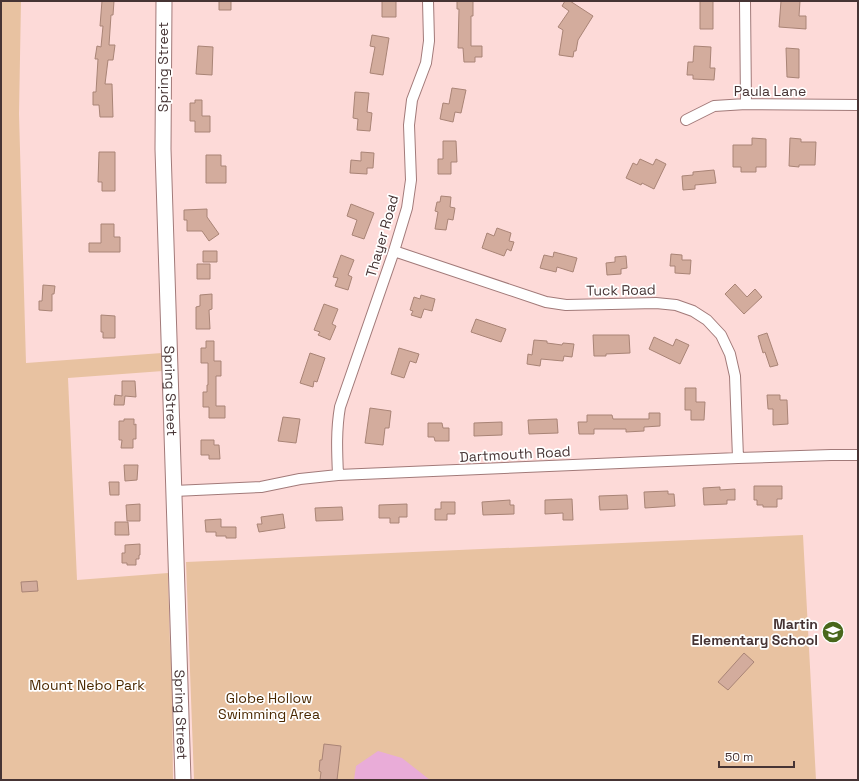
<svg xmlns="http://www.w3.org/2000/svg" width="859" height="781" viewBox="0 0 859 781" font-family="'Space Grotesk',sans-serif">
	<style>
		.green { fill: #e8c2a1 }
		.water { fill: #e9acd8 }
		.building { fill: #d3ac9d; stroke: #a98476 }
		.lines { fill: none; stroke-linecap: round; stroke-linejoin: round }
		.street-casing { stroke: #a27a79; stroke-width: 12 }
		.secondary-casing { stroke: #a27a79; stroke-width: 17 }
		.street { stroke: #fff; stroke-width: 10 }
		.secondary { stroke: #fff; stroke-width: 15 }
		.labels { text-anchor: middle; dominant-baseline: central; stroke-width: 3.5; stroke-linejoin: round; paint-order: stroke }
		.street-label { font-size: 14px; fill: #463434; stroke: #fff }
		.poi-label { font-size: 14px; font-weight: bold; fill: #463434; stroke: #fff; text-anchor: end }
		.park-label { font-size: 14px; fill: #4a2800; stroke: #fff }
	</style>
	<rect width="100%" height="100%" fill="#fddad8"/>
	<path class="green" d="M1,1H21L19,114L26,363L162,353L163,371L68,378L77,580L168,573L170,646L172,670L173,780H1Z
		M803,535L816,780H194L186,562Z"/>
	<path class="water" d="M378,751L402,758L430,780H354L356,766Z"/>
	<path class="building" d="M102,1H114L113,15H111L109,45H115L113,60H108L105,84H112L113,117H100L99,105H93V92H96L98,59H95L97,46L101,47L103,26H100Z
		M219,1H231V10H219Z
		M382,1H396V17H382Z
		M457,1H473V16H471V46H482V57H475V62H464L463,48H458L459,9H457Z
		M565,1H570L593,16L578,40L576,51H574L573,57L559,55L563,30L558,27L569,11L562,6Z
		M700,1H713V29H700Z
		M781,1H800L799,16H806V29L779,27Z
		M372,35L389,38L383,75L370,73L375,47L370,46Z
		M198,46L213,47L212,75L196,74Z
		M694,46L711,47L710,68H715L714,80L693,79V75H687L688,62H693Z
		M786,48L799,49V78L787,77Z
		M452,88L466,90L461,113L455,112L453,122L440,119L443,103L449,104Z
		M355,92L369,93L367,112L372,113L370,131L357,130L358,119L353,118Z
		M195,100H202V116H210V132H195V121H190V103H195Z
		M752,138L766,139V167H756V172H741V167H733V145H752Z
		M790,138L801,139V142H816L815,165H799V167L789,166Z
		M443,141H456L457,162H451V174H438V159H443Z
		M99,152H115V191H102V182H98Z
		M361,152L374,153L373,168H367V174L350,173L351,160L361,161Z
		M206,155H221V166H226V183H206Z
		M640,159L653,165L656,159L666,164L654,189L642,183L641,185L626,178L633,163L637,165Z
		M714,170L716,183L695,185V189L683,190L682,176L693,175V172Z
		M441,196L451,197L450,207L455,208L453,220L448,219L446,230L435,229L438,212L435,211L437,202H440Z
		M351,204L374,213L364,239L352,235L357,220L347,216Z
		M207,209V217L219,234L209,241L202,231H187V220H184V210Z
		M101,224H114V237H120V252H89V243H101Z
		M497,228L511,233L509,241L514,242L511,251L507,249L504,256L482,248L487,233L494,236Z
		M203,251H217V262H203Z
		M554,252L577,258L573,272L557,267L556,272L540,268L544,255L553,257Z
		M671,254L682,255V260H691L690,274L675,273V266H670Z
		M341,255L354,260L348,275L352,277L348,290L335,286L338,278L333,277Z
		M626,256L627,268L621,269V274L607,275L606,263L615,262V257Z
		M197,264H210V279H197Z
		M735,284L747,297L755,289L762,297L744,314L725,294Z
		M43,285L55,286L54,294H52V311L39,310V301H42Z
		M212,294V309L209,310L210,329H196V307L200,306V295Z
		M421,295L435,299L432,311L424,309L421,318L411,315L413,311L410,310L414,297L420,299Z
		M324,304L338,309L332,324L336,326L330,340L318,335L320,332L314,330Z
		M101,315L115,316V338H103V332H101Z
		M476,319L506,329L501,342L471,332Z
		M767,333L778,365L770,367L765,352L763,353L758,336Z
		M593,335H629L630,353L606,354V356H594Z
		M654,337L673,346L676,339L689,345L680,364L649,349Z
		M534,340L547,341V343L562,345L563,343L574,344L572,357L564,356L563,361L541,359L540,366L527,364L528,354L532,355Z
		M206,341H214V361H221V376H216V406H225V418H209V407H203V392H207V385H208V363H201V348H206Z
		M399,348L419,354L416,363L410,361L404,378L391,374Z
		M310,353L325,358L317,382L314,381L313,387L300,383Z
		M122,381H135L136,397L125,396L124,405H114L115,395L122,396Z
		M685,388H696V402H705L704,420H691V410H685Z
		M767,395H780V400H787L788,424L773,425V409H768Z
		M370,408L391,411L389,428H385L383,445L365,443Z
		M649,413H660V426L644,427V431L626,432V429H594V434H579L578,422H587V415H612L613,419H649Z
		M283,417L300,419L296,443L278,441Z
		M124,419H134V425L136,424V439H133V448H121L122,440H119V421H124Z
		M557,419L558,433L529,434L528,420Z
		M502,422V435L474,436V423Z
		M428,423H442L443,428H449V441H435L434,437H428Z
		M201,440H214V445H219L220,459H209V455H201Z
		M124,465H138L137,480L125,481Z
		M109,482H119V495H110Z
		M754,486H782V499H777V507H763V505H757V500H754Z
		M720,487V490L735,489V500H727V504L704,505L703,488Z
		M668,491V494H674L675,506L645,508L644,492Z
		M627,495L628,509L600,510L599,496Z
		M572,499L573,520H563V513L545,514V500Z
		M510,500V505H514V514L483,515L482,502Z
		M441,502H455V514H447V520H435V509H441Z
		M140,504V521H127L126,505Z
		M407,504V517H399V523H390V518H379V505Z
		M342,507L343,520L316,521L315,508Z
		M283,514L285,528L259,532L257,524H262L261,517Z
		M221,519V527H236V538H226V536H216V532H206L205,520Z
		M115,522H128L129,535H115Z
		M140,544V555H139V559H136V565H127V563H122V553H125V545Z
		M37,581L38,591L22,592L21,582Z
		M744,653L754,662L728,690L718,682Z
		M324,744L341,746L337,780H320L321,772L319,771L320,760H322Z"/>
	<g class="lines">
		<g class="street-casing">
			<path id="street" d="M745,1L746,104
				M686,120L714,106L746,104L858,105
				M394,251L546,302L566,305L656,303L676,305L693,311L707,320L721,335L730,354L735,376L738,458
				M338,475C337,452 336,430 340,407L394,251L407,208L411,180L409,125L412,100L426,63L429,41L428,1
				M174,491L261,487L300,479L338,475L738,458L831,455H858"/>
		</g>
		<g class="secondary-casing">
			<g id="secondary">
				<path id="s1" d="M164,1L163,149L183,780"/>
			</g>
		</g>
		<use href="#street" class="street"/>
		<use href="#secondary" class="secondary"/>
	</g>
	<defs>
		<g id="school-disc" transform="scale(1.15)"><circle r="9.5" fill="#48671b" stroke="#fff"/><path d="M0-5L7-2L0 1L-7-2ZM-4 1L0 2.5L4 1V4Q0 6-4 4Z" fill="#fff"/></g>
	</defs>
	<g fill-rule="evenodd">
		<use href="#school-disc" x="833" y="632"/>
	</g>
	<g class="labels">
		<g class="street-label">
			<text transform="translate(163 67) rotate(-90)">Spring Street</text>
			<text x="770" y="91">Paula Lane</text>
			<text transform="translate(382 236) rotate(-74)">Thayer Road</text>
			<text transform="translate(621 290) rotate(-1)">Tuck Road</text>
			<text stroke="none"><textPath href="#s1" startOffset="390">Spring Street</textPath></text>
			<text transform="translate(515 454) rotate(-3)">Dartmouth Road</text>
			<text stroke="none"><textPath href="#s1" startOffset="714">Spring Street</textPath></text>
		</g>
		<g class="poi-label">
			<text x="818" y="624">Martin<tspan x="818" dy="16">Elementary School</tspan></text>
		</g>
		<g class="park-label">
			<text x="87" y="685">Mount Nebo Park</text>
			<text x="269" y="698">Globe Hollow<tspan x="269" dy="16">Swimming Area</tspan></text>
		</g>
	</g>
	<rect width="859" height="781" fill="none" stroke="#463434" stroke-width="4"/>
	<path d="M719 761v6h75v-6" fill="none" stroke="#463434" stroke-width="2"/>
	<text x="725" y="761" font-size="12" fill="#463434" stroke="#ffffff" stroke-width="3" paint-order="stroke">50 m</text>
</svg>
